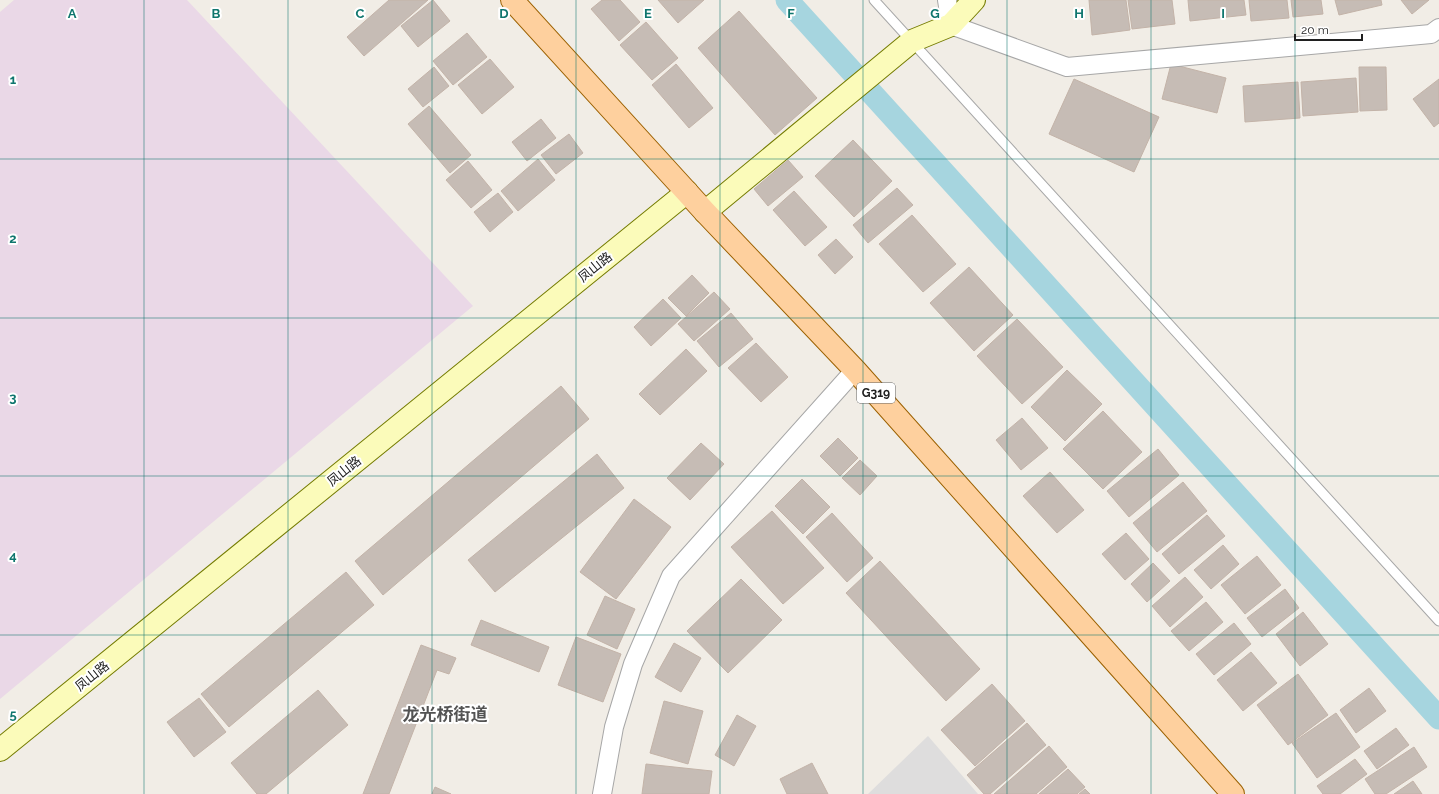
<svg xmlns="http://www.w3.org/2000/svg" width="1439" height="794" viewBox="0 0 1439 794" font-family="Raleway,'Noto Sans SC',sans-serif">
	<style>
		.residential { fill: #dedddd }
		.industrial { fill: #ead8e7 }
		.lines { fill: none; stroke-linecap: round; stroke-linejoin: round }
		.canal { stroke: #a6d5df; stroke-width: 23 }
		.building { fill: #c6bcb5; stroke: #c3b3a8 }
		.lane-casing { stroke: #a7a7a7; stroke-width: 11 }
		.street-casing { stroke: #a7a7a7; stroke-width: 20 }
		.secondary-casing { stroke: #757c02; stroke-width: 24 }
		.primary-casing { stroke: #9c6100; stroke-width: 24 }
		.lane { stroke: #fff; stroke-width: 9 }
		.street { stroke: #fff; stroke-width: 18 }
		.secondary { stroke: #fbfbba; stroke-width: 22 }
		.primary { stroke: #fed09e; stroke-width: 22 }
		.grid { fill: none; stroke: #0f766e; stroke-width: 1; stroke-opacity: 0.55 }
		.labels { text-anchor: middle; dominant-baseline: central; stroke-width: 4; stroke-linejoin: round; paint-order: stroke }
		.shield { fill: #fff; stroke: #636363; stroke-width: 1 }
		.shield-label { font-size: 12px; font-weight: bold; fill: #202020 }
		.street-label { font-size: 13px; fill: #202020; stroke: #fff }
		.district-label { font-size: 17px; font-weight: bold; fill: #535353; stroke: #fff }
		.grid-label { font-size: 13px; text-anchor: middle; font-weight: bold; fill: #0f766e; stroke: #fff; stroke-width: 4; stroke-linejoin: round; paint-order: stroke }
	</style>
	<rect width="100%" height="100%" fill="#f1ede6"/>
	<path class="residential" d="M928,736L978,794H868Z"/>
	<path class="industrial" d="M14,0H187L473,306L0,699V12Z"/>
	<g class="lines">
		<path class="canal" d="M787,0L1439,718"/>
	</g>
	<path class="building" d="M389,0H428L364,56L347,37Z
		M433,0L450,21L418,47L401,26Z
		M602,0H620L640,22L619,41L591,9Z
		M658,0H704L678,23Z
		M1089,0H1126L1130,30L1092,35Z
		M1128,0H1172L1175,24L1132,29Z
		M1188,0H1244L1246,15L1190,21Z
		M1249,0H1287L1289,18L1251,21Z
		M1291,0H1321L1323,14L1293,17Z
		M1335,0H1381L1382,5L1339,15Z
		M1401,0H1429L1412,14Z
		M739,11L817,98L775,135L698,48Z
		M646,22L678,58L652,80L620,45Z
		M467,33L487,57L453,85L433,61Z
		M490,59L514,87L482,114L458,85Z
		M676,64L713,108L689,128L652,85Z
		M1171,64L1226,78L1217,113L1162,99Z
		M434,67L449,86L423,107L408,89Z
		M1359,67H1386L1387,110L1360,111Z
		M1356,78L1358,112L1303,116L1301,82Z
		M1074,79L1159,117L1134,172L1049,134Z
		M1439,79V123L1434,127L1413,99Z
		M1298,82L1300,118L1245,122L1243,86Z
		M429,106L471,155L450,173L408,124Z
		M541,119L556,138L527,161L512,142Z
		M569,134L583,153L556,174L541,155Z
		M853,140L892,181L854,217L815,176Z
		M538,159L555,180L518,211L501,191Z
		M788,160L803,177L768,206L754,189Z
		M468,161L492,190L471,208L446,180Z
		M897,188L913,205L868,243L853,225Z
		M794,191L827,227L805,246L773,210Z
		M498,193L513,212L490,232L474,212Z
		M912,215L956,264L923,292L879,244Z
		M836,239L853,257L835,274L818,255Z
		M969,267L1013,315L974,351L930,303Z
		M692,275L709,293L686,316L668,298Z
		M714,292L730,309L694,341L678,324Z
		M663,299L681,318L651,346L634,327Z
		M731,313L753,339L719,367L697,341Z
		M1017,319L1063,367L1022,404L977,356Z
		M756,343L788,377L761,402L728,368Z
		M686,349L707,371L660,415L639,394Z
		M1067,370L1102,404L1065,441L1031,407Z
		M561,386L589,419L383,595L355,561Z
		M1103,411L1142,452L1103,489L1063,449Z
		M1022,418L1048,448L1021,470L996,440Z
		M838,438L858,458L840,476L820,456Z
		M701,443L724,464L690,500L667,478Z
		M1158,449L1179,475L1129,517L1107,491Z
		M597,454L624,488L495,592L468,560Z
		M860,460L877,476L860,495L842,478Z
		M1050,472L1084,510L1057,533L1023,496Z
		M802,479L830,507L803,534L775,506Z
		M1183,482L1207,511L1157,552L1133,523Z
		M634,499L671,527L616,599L580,572Z
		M772,511L824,568L783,604L731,547Z
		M832,513L873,558L847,582L806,537Z
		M1207,515L1225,536L1179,574L1162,554Z
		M1126,533L1149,559L1125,580L1102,554Z
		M1223,545L1239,564L1211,589L1194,570Z
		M1257,556L1281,585L1245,614L1221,585Z
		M880,561L980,669L946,701L846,593Z
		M1153,563L1170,581L1147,602L1131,584Z
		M346,572L374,605L229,727L201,694Z
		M1185,577L1203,597L1170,627L1152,606Z
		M741,579L782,620L728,673L687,631Z
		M1285,589L1299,608L1262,637L1247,618Z
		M605,596L635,609L617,649L587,635Z
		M1206,602L1223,622L1189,651L1171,631Z
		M1303,612L1328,644L1300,666L1276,634Z
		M481,620L549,647L539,672L471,645Z
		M1234,623L1251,644L1214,675L1196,654Z
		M576,637L621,654L603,702L558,685Z
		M674,643L701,658L681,692L655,677Z
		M421,645L456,658L449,674L437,670L389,794H363Z
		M1251,652L1277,683L1243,711L1217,680Z
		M1298,674L1328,715L1288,745L1257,705Z
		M992,684L1025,721L975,766L941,730Z
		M1369,688L1386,711L1356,733L1340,710Z
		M318,690L348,725L266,794H257L231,763Z
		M199,698L226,732L194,757L167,722Z
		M664,701L703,711L688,764L650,753Z
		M1336,713L1360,747L1317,778L1292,743Z
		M737,715L756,726L734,766L715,755Z
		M1027,723L1046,745L990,794H984L967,775Z
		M1396,728L1409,745L1377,769L1364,751Z
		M1049,746L1067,767L1036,794H994Z
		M1414,747L1427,767L1386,794H1375L1365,779Z
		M1355,759L1367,774L1340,794H1323L1317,786Z
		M812,763L828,794H787L780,779Z
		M646,764L712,771L709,794H642Z
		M1068,769L1085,787L1077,794H1039Z
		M1413,781L1422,794H1394Z
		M435,787L451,794H432Z
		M1085,789L1090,794H1079Z"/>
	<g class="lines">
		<g class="lane-casing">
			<path id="lane" d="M874,0L1439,621"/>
		</g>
		<g class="street-casing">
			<path id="street" d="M947,0L951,25L1067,67L1431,34L1439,28
				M602,794L614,727L633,664L671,576L855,370"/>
		</g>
		<g class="secondary-casing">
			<path id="secondary" d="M705,212L912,41L951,25L974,0
				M0,750L687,192"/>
		</g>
		<g class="primary-casing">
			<path id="primary" d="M512,0L705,212L855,370L1233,794"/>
		</g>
		<use href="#lane" class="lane"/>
		<use href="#street" class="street"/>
		<use href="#secondary" class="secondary"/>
		<use href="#primary" class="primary"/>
	</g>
	<path class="grid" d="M144,0V794M288,0V794M432,0V794M576,0V794M720,0V794M863,0V794M1007,0V794M1151,0V794M1295,0V794M0,159H1439M0,318H1439M0,476H1439M0,635H1439"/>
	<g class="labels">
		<rect class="shield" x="857" y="383" width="38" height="20" rx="3"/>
		<g class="shield-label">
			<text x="876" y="393">G319</text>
		</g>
		<g class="street-label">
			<text transform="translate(595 267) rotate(-39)">凤山路</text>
			<text transform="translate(344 471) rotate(-39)">凤山路</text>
			<text transform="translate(92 676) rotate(-39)">凤山路</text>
		</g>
		<g class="district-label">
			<text x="445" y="714">龙光桥街道</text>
		</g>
	</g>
	<g class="grid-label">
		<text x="72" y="18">A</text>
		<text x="216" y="18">B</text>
		<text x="360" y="18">C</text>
		<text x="504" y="18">D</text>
		<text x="648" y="18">E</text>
		<text x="791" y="18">F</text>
		<text x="935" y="18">G</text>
		<text x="1079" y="18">H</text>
		<text x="1223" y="18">I</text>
		<text x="13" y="84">1</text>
		<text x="13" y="243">2</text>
		<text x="13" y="402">3</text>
		<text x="13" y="560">4</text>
		<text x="13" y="719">5</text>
	</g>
	<path d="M1295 34v6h67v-6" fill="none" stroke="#202020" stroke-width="2"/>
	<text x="1301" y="34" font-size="12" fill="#202020" stroke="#ffffff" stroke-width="3" paint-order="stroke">20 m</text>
</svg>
